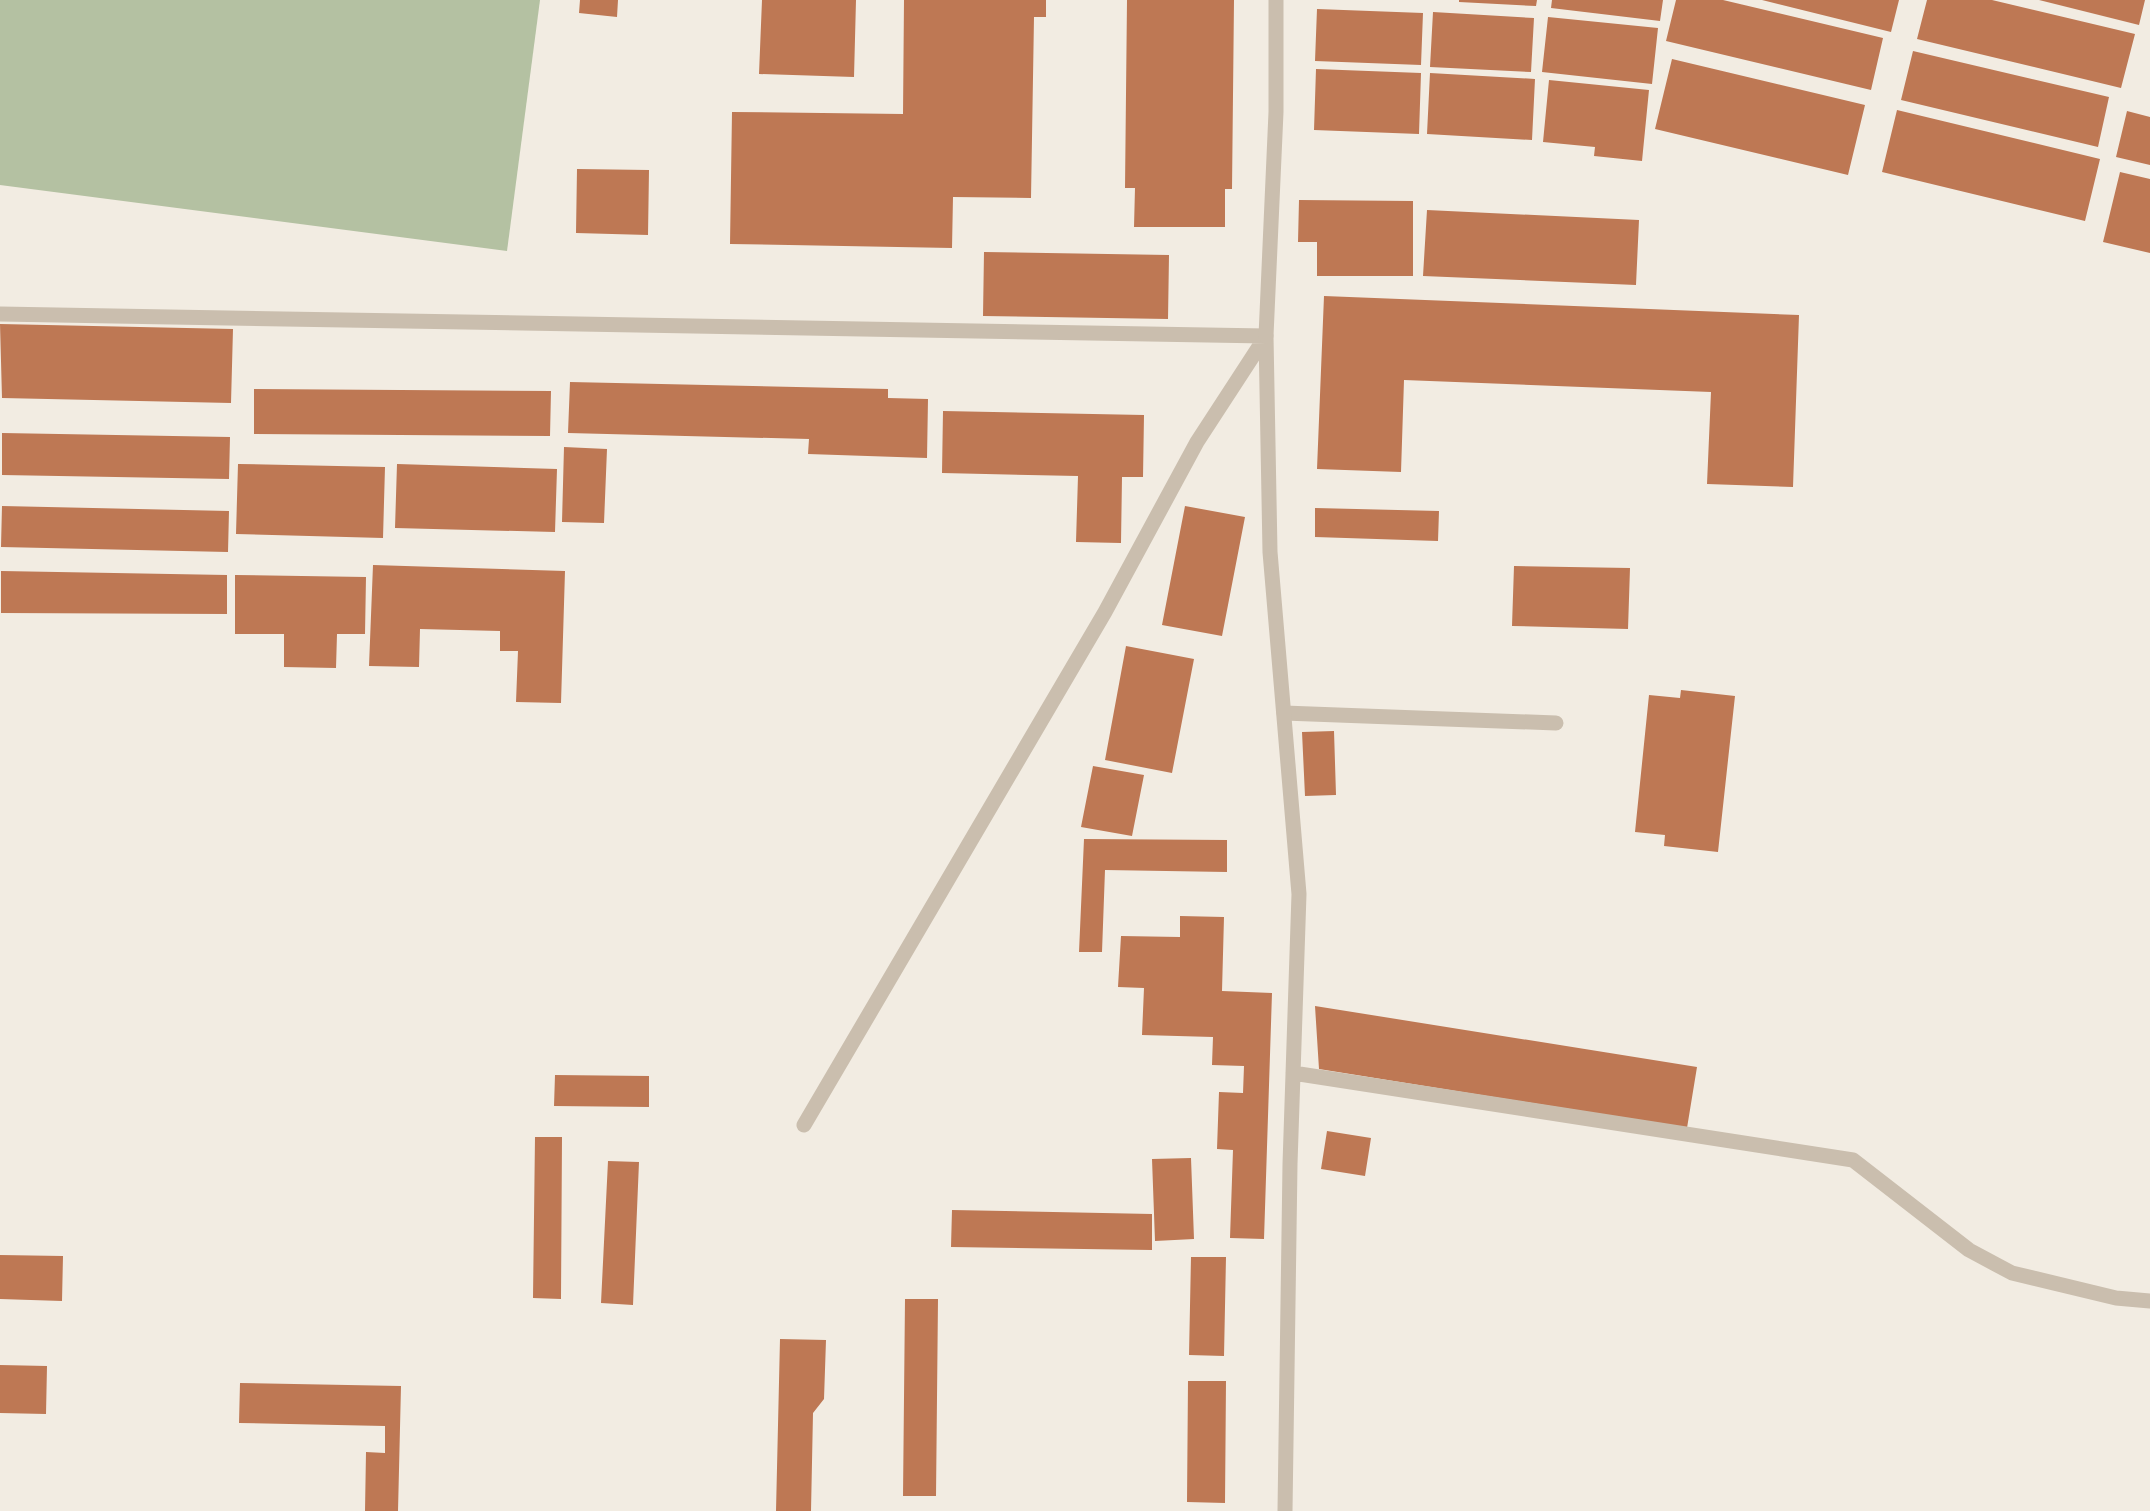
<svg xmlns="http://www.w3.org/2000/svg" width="2150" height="1511" viewBox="0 0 2150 1511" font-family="Lato,sans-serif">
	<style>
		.green { fill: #b4c1a2 }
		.building { fill: #be7854 }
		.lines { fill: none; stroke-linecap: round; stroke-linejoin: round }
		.service { stroke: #cabeae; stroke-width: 15 }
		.minor { stroke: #cabeae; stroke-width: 15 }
		.tertiary { stroke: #cabeae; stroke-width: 15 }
	</style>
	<rect width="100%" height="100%" fill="#f2ece2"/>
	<path class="green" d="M0,0H540L507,251L0,185Z"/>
	<path class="building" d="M580,0H618L617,17L579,13Z
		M762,0H856L854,77L759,74Z
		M904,0H1046V17H1034L1031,198L953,197L952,248L730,244L732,112L903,114Z
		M1127,0H1234L1232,189H1225V227H1134L1135,188H1125Z
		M1459,0H1537L1536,6L1459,2Z
		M1552,0H1663L1660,21L1551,8Z
		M1676,0H1723L1883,38L1871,90L1666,41Z
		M1762,0H1899L1891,32Z
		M1927,0H1992L2135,34L2121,88L1917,39Z
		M2039,0H2145L2139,25Z
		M1317,9L1423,13L1421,65L1315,61Z
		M1433,12L1534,18L1531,72L1430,67Z
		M1548,17L1658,28L1652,84L1542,72Z
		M1913,51L2109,97L2098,147L1901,100Z
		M1672,59L1865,105L1848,175L1655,129Z
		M1316,69L1421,73L1419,134L1314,130Z
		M1430,73L1535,79L1532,140L1427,134Z
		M1549,80L1649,90L1642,161L1594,156L1595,147L1543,142Z
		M1897,110L2100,159L2085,221L1882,172Z
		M2127,111L2150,117V165L2116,157Z
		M577,169L649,170L648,235L576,233Z
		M2120,172L2150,179V253L2103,242Z
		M1299,200L1413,201V276H1317V242H1298Z
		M1427,210L1639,220L1636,285L1423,276Z
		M984,252L1169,255L1168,319L983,316Z
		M1324,296L1799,315L1793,487L1707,484L1711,392L1404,380L1401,472L1317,469Z
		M0,324L233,329L231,403L2,398Z
		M570,382L888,389V398L928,399L927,458L808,454L809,439L568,433Z
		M254,389L551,391L550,436L254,434Z
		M943,411L1144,415L1143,477H1122L1121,543L1076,542L1078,476L942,473Z
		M2,433L230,437L229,479L2,475Z
		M564,447L607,449L604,523L562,522Z
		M238,464L385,467L383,538L236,534Z
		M397,464L557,469L555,532L395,528Z
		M2,506L229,511L228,552L1,547Z
		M1185,506L1245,517L1222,636L1162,625Z
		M1315,508L1439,511L1438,541L1315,537Z
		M373,565L565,571L561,703L516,702L518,651H500V631L420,629L419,667L369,666Z
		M1514,566L1630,568L1628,629L1512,626Z
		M1,571L227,575V614L1,613Z
		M235,575L366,577L365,634H337L336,668L284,667V634H235Z
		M1126,646L1194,659L1172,773L1105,760Z
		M1681,690L1735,696L1718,852L1664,846L1665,835L1635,832L1649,695L1680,698Z
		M1334,731L1336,795L1305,796L1302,732Z
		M1093,766L1144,775L1132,836L1081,827Z
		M1084,839L1227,840V872L1105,870L1102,952H1079Z
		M1180,916L1224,917L1222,991L1272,993L1264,1239L1230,1238L1233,1150L1217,1149L1219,1092L1243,1093L1244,1066L1212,1065L1213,1037L1142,1035L1144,988L1118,987L1121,936L1180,937Z
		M1315,1006L1697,1067L1687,1128L1319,1069Z
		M555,1075L649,1076V1107L554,1106Z
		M1327,1131L1371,1138L1365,1176L1321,1169Z
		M535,1137H562L561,1299L533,1298Z
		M1191,1158L1194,1239L1155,1241L1152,1159Z
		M608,1161L639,1162L633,1305L601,1303Z
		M952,1210L1152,1214V1250L951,1247Z
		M0,1255L63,1256L62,1301L0,1299Z
		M1191,1257H1226L1224,1356L1189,1355Z
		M905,1299H938L936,1496H903Z
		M780,1339L826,1340L824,1399L813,1413L811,1511H776Z
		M0,1365L47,1366L46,1414L0,1413Z
		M1188,1381H1226L1225,1503L1187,1502Z
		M240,1383L401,1386L398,1511H365L366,1452L385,1453V1426L239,1423Z"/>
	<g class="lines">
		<path class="service" d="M1284,713L1556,723"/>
		<path class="minor" d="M0,314L1266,336
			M1266,336L1270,552L1299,894L1290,1164L1285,1511
			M1293,1073L1853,1160L1969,1250L2012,1273L2116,1298L2150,1301
			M804,1125L1105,612L1197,442L1266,336"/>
		<path class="tertiary" d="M1266,336L1276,112V0"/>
	</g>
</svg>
